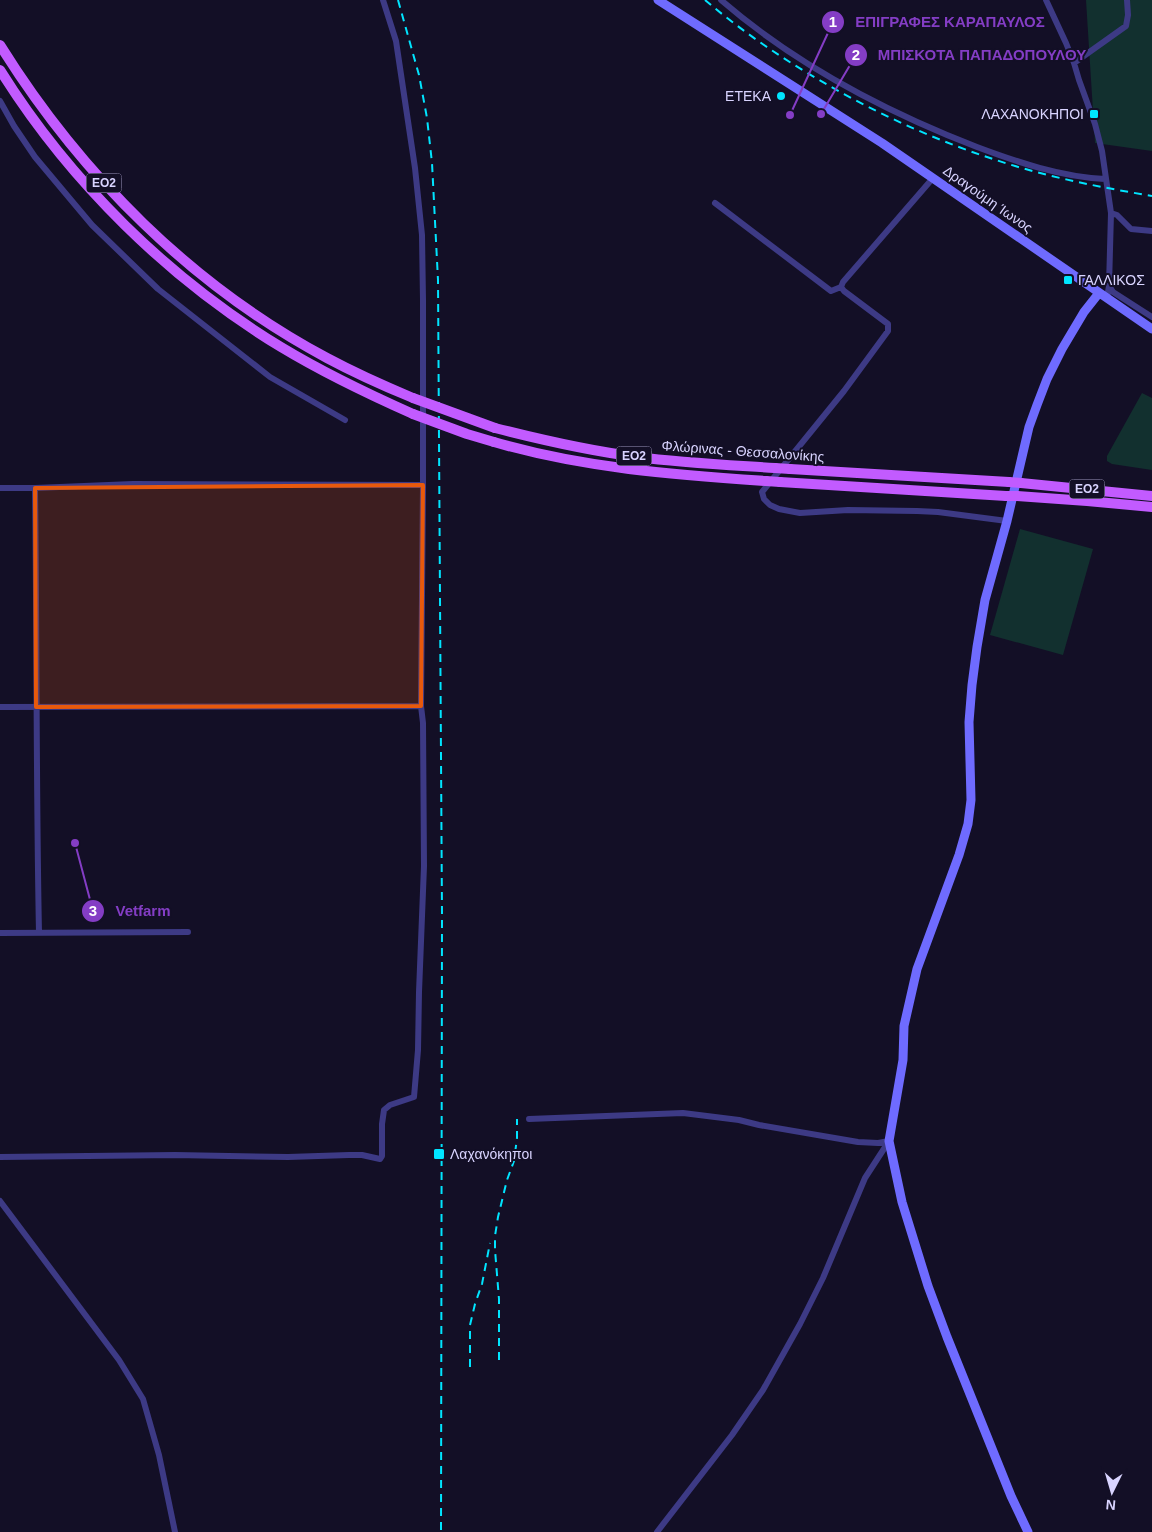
<svg xmlns="http://www.w3.org/2000/svg" width="1152" height="1532" viewBox="0 0 1152 1532" font-family="Arial,sans-serif">
	<style>
		.green { fill: #12302f }
		.lines { fill: none; stroke-linecap: round; stroke-linejoin: round }
		.street { stroke: #3d3a85; stroke-width: 6 }
		.secondary { stroke: #6f6bff; stroke-width: 9 }
		.primary { stroke: #c25bff; stroke-width: 10 }
		.rail { stroke: #00e5ff; stroke-width: 2; stroke-dasharray: 8 6; stroke-linecap: butt }
		.primary-bridge { stroke: #c25bff; stroke-width: 10 }
		.marked { fill: #e8590c; fill-opacity: 0.2; stroke: #e8590c; stroke-width: 4; stroke-linejoin: round }
		.poi-dot { fill: #00e5ff; stroke: #130f26; stroke-width: 2 }
		.labels { text-anchor: middle; dominant-baseline: central; stroke-width: 4; stroke-linejoin: round; paint-order: stroke }
		.shield { fill: #130f26; stroke: #9e99be; stroke-width: 1 }
		.shield-label { font-size: 12px; font-weight: bold; fill: #d9d4ff }
		.poi-label { font-size: 14px; fill: #d9d4ff; stroke: #130f26; text-anchor: end }
		.street-label { font-size: 14px; fill: #d9d4ff; stroke: #130f26 }
		.leader { fill: none; stroke: #843dc5; stroke-width: 2 }
		.callout-dot { fill: #843dc5; stroke: #130f26; stroke-width: 2 }
		.mark-label { font-size: 15px; text-anchor: middle; font-weight: bold; fill: #fff }
		.callout-label { font-size: 15px; text-anchor: middle; font-weight: bold; fill: #843dc5; stroke: #130f26; stroke-width: 4; stroke-linejoin: round; paint-order: stroke }
	</style>
	<rect width="100%" height="100%" fill="#130f26"/>
	<path class="green" d="M1086,0H1152V151L1095,143Z
		M1142,393L1152,398V470L1112,464L1107,461V456Z
		M1020,529L1093,549L1063,655L990,635Z"/>
	<g class="lines">
		<path class="street" d="M721,0C796,65 884,111 977,147C1017,162 1061,177 1105,179
			M1046,0L1066,43L1074,63L1079,80L1095,124L1102,151L1111,213L1109,286L1107,298
			M1074,63L1126,26L1128,15L1127,0
			M0,101L14,126L35,157L66,194L92,225L158,289L270,377L345,420
			M715,203L831,291L841,287L843,282L933,178
			M1111,213L1117,215L1131,229L1152,231
			M1109,286L1113,292L1152,317
			M841,287L844,291L888,324V331L844,391L762,492L764,499L770,505L779,509L800,513L848,510L917,511L938,512L1007,521
			M0,488H35L133,484L423,485
			M35,488C37,636 36,784 39,933
			M0,707L421,706
			M0,933L188,932
			M529,1119L683,1113L739,1120L759,1125L858,1142L878,1143L889,1141
			M0,1157L175,1155L288,1157L349,1155H362L380,1159L382,1156V1124L384,1110L390,1105L414,1097L418,1050L419,992L424,866L423,723L421,706L423,485V300L422,235L415,168L396,41L383,0
			M0,1201L119,1360L143,1399L159,1455L175,1532
			M657,1532L732,1435L763,1390L800,1324L823,1278L865,1178L889,1141"/>
		<path class="secondary" d="M658,0L882,143L1152,329
			M1028,1532L1011,1496L947,1337L928,1286L902,1202L889,1141L903,1060L904,1026L917,969L959,855L968,824L971,800L969,722L972,685L977,647L985,600L1007,521L1029,427L1037,405L1047,379L1062,349L1084,312L1099,293"/>
		<path class="primary" d="M0,45C81,175 192,286 327,358C355,373 384,386 413,398
			M0,70C70,182 169,279 281,347C324,373 368,394 413,414
			M495,428C542,440 589,451 638,457C683,463 729,465 775,468
			M494,442C583,468 674,475 766,481
			M790,469L1009,482
			M780,482L1006,496
			M1021,483L1152,496
			M1017,496L1087,501L1152,507"/>
		<path class="rail" d="M398,0L419,75L427,118L432,163L438,280L442,916L441,1532
			M705,0C785,68 896,128 996,160C1047,177 1099,187 1152,196
			M499,1360V1299L495,1250V1236L498,1217L507,1180L514,1161L517,1138V1119
			M470,1367V1325L475,1304L482,1284L490,1243"/>
		<path class="primary-bridge" d="M413,398L495,428
			M413,414L467,434L494,442
			M775,468L790,469
			M766,481L780,482
			M1009,482L1021,483
			M1006,496H1017"/>
	</g>
	<path class="marked" d="M423,485L421,706L36,707L35,488Z"/>
	<g class="poi-dot">
		<circle cx="781" cy="96" r="5"/>
		<rect x="1089" y="109" width="10" height="10" rx="2.5"/>
		<rect x="1063" y="275" width="10" height="10" rx="2.5"/>
		<rect x="433" y="1148" width="12" height="12" rx="2.5"/>
	</g>
	<g class="labels">
		<g class="shield">
			<rect x="86.5" y="173.5" width="35" height="19" rx="4"/>
			<rect x="616.5" y="446.5" width="35" height="19" rx="4"/>
			<rect x="1069.5" y="479.5" width="35" height="19" rx="4"/>
		</g>
		<g class="shield-label">
			<text x="104" y="183">ΕΟ2</text>
			<text x="634" y="456">ΕΟ2</text>
			<text x="1087" y="489">ΕΟ2</text>
		</g>
		<g class="poi-label">
			<text x="771" y="96">ΕΤΕΚΑ</text>
			<text x="1084" y="114">ΛΑΧΑΝΟΚΗΠΟΙ</text>
			<text x="1078" y="280" text-anchor="start">ΓΑΛΛΙΚΟΣ</text>
			<text x="450" y="1154" text-anchor="start">Λαχανόκηποι</text>
		</g>
		<g class="street-label">
			<text transform="translate(988 199) rotate(35)">Δραγούμη Ίωνος</text>
			<text transform="translate(743 451) rotate(4)">Φλώρινας - Θεσσαλονίκης</text>
		</g>
	</g>
	<path class="leader" d="M790 115L833 22M821 114L856 55M75 843L93 911"/>
	<g class="callout-dot">
		<circle cx="790" cy="115" r="5"/>
		<circle cx="821" cy="114" r="5"/>
		<circle cx="75" cy="843" r="5"/>
		<circle cx="833" cy="22" r="12"/>
		<circle cx="856" cy="55" r="12"/>
		<circle cx="93" cy="911" r="12"/>
	</g>
	<g class="mark-label">
		<text x="833" y="27">1</text>
		<text x="856" y="60">2</text>
		<text x="93" y="916">3</text>
	</g>
	<g class="callout-label">
		<text x="950" y="27">ΕΠΙΓΡΑΦΕΣ ΚΑΡΑΠΑΥΛΟΣ</text>
		<text x="982" y="60">ΜΠΙΣΚΟΤΑ ΠΑΠΑΔΟΠΟΥΛΟΥ</text>
		<text x="143" y="916">Vetfarm</text>
	</g>
	<g transform="translate(1112 1492) rotate(185)" stroke="#130f26" stroke-width="4" paint-order="stroke">
	<path d="M0-4L9 19L0 12L-9 19Z" fill="#d9d4ff"/>
	<text y="-8" font-size="14" font-weight="bold" text-anchor="middle" fill="#d9d4ff">N</text>
	</g>
</svg>
